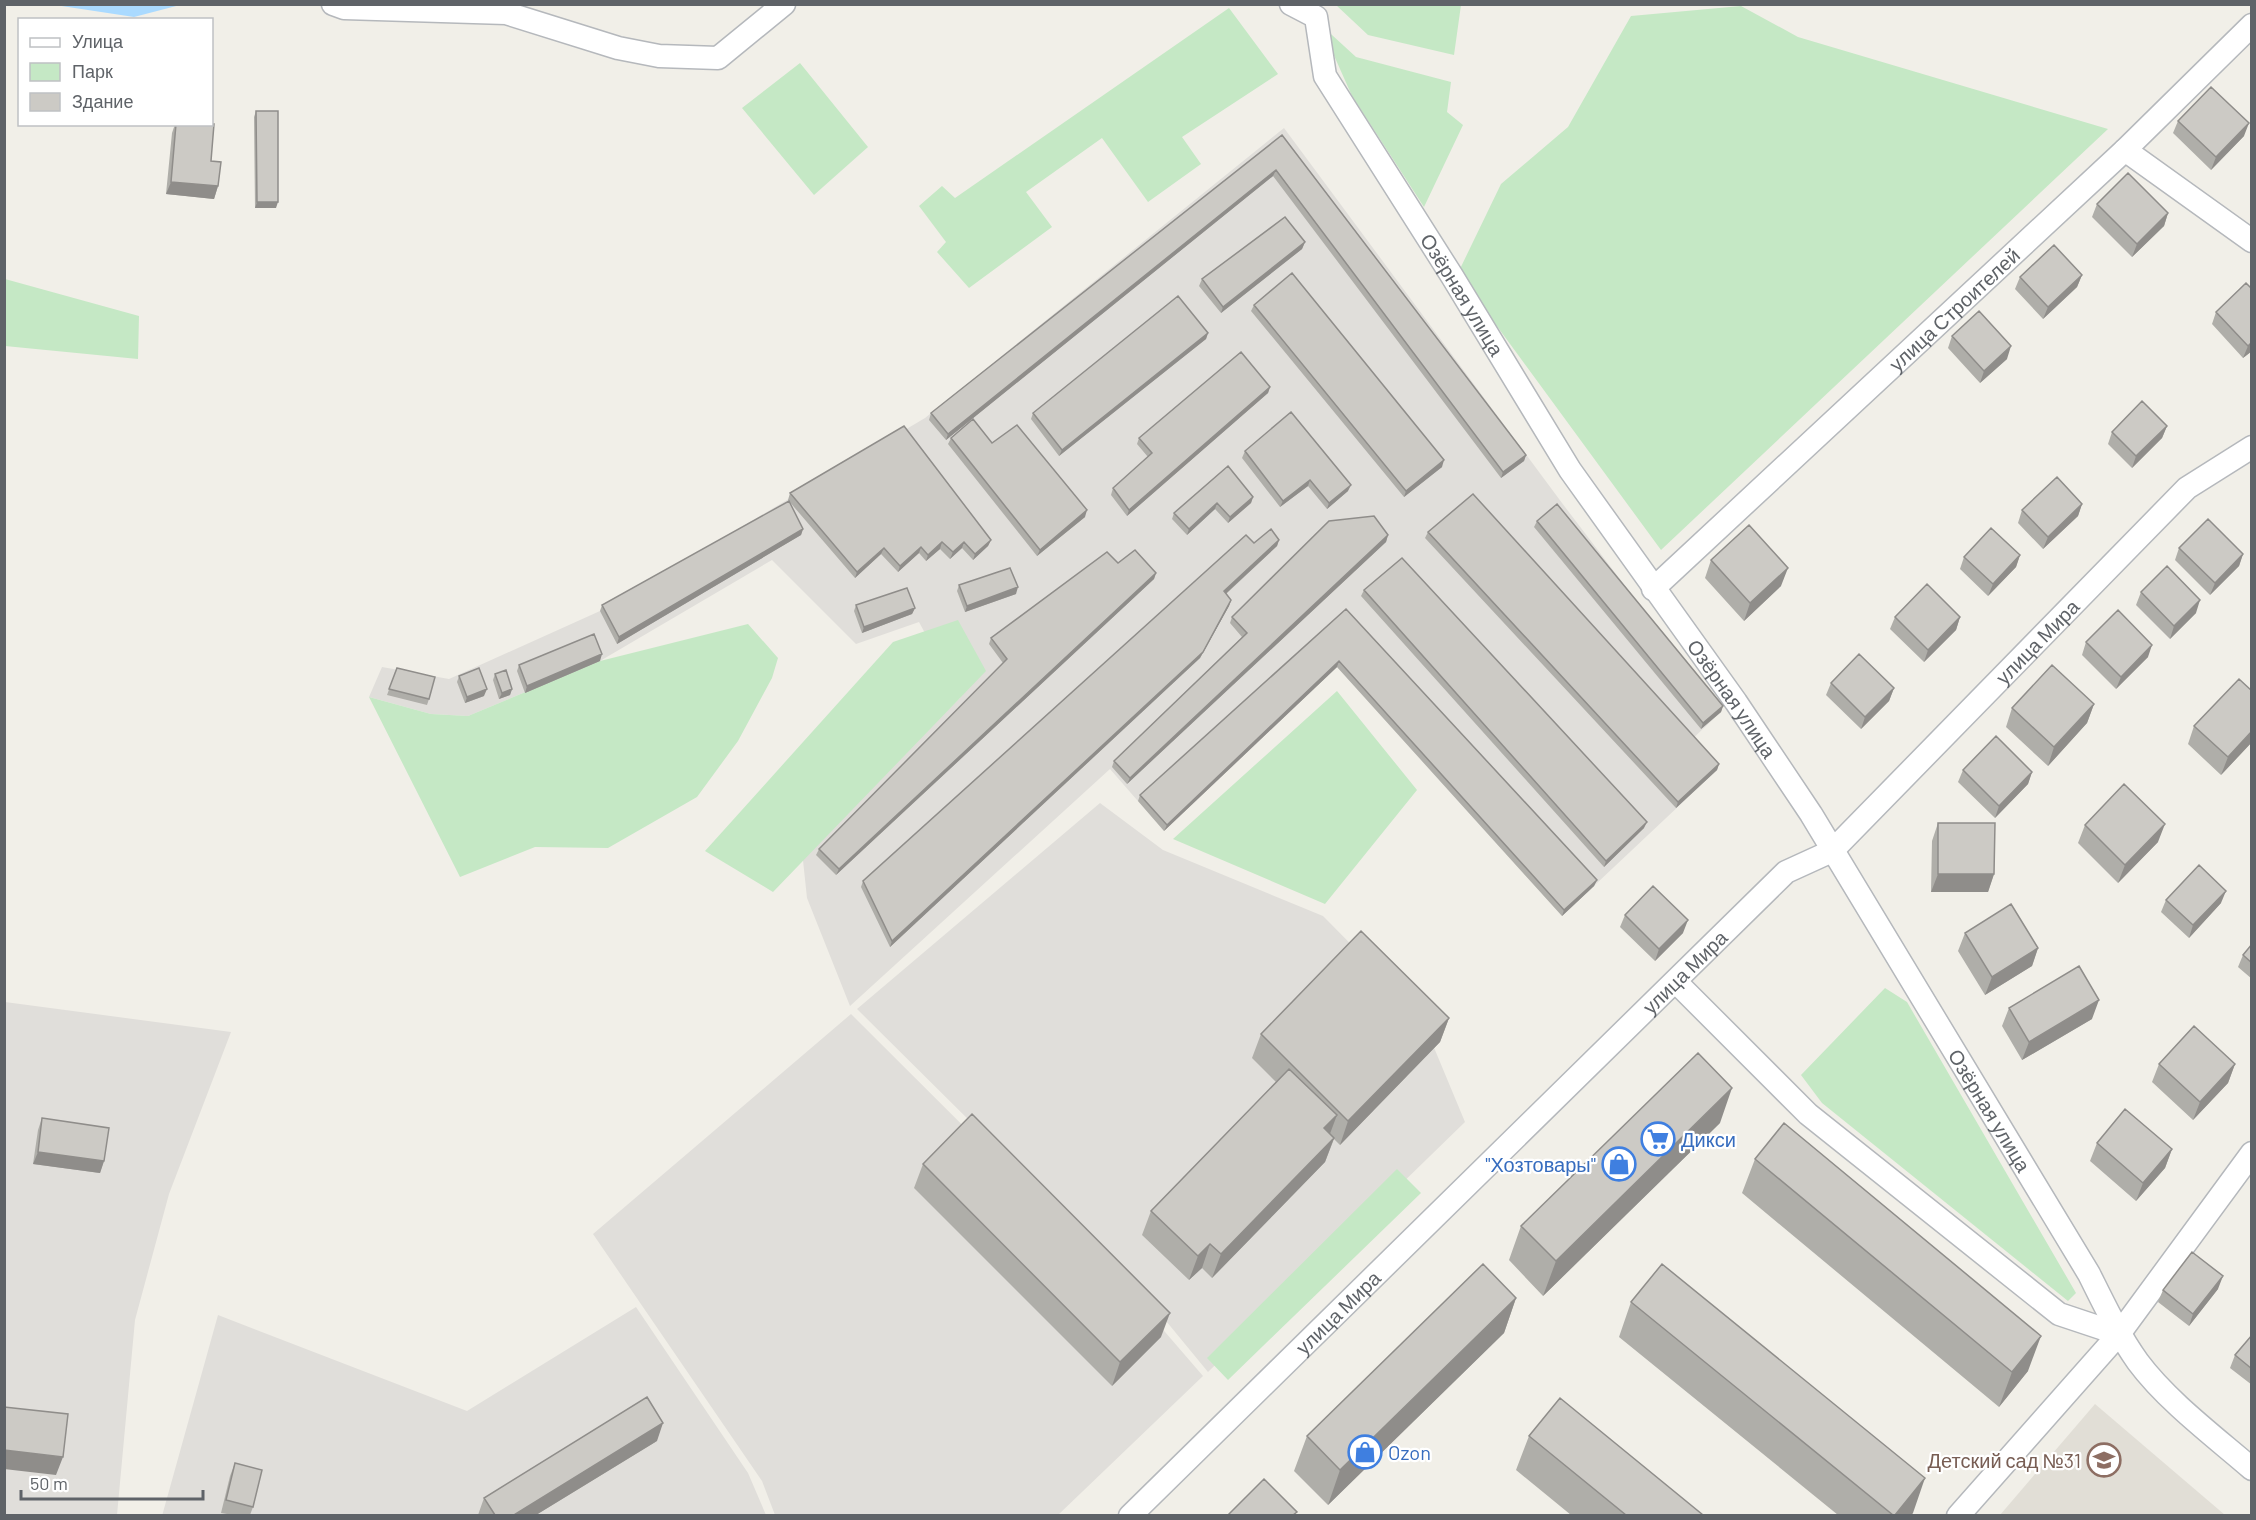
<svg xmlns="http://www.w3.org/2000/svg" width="2256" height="1520" viewBox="0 0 2256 1520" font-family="Barlow,sans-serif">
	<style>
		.industrial { fill: #e0deda }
		.education { fill: #e1ded6 }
		.green { fill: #c5e8c5 }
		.water { fill: #aadaff }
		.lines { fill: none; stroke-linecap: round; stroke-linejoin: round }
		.street-casing { stroke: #b5b8bc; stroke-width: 25 }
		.street { stroke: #fff; stroke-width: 22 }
		.wall { fill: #afaea9 }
		.shaded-wall { fill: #8f8d8a }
		.building { fill: #cccac5; stroke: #8f8d8a; stroke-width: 1.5 }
		.labels { text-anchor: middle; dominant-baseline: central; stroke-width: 4.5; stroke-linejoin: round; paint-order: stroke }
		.street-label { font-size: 20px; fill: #5f6368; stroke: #fff }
		.shop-label { font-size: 20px; fill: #366cbe; stroke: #fff; text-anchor: start }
		.education-label { font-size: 20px; fill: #785e54; stroke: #fff; text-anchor: end }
	</style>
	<rect width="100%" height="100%" fill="#f1efe8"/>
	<path class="industrial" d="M1284,128L1562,503L1721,712L1688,743L1717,770L1562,916L1337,667L1164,831L1110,769L850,1006L807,898L802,851L960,698L919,622L856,644L772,560L600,661L468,716L431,714L369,697L382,667L449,679L600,611L925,418Z
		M1100,803L1163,850L1323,916L1420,1014L1465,1122L1208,1372L1143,1293L857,1009Z
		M5,1002L231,1032L169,1194L135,1320L117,1515L5,1516Z
		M851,1014L1134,1296L1203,1376L1058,1515H775L762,1481L593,1234Z
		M636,1307L748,1473L766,1515L162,1516L218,1315L467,1411Z"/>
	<path class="education" d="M2095,1404L2225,1515H2000Z"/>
	<path class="green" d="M1336,5H1461L1454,55L1368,35Z
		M1741,6L1798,37L2108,129L1661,550L1458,273L1501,184L1568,127L1631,16Z
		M1229,8L1278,74L1182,137L1201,164L1148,202L1102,138L1026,192L1052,227L969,288L937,252L946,242L919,206L942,186L955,198Z
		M1320,24L1356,57L1451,82L1447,112L1463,125L1424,207L1352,96Z
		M800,63L868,147L814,195L742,108Z
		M5,279L139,316L138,359L5,346Z
		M958,620L986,671L773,892L705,851L893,642Z
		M748,624L778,658L772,678L738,741L697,797L608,848L535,847L460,877L369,697L431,714L468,716L600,661Z
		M1337,691L1417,790L1325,904L1173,839Z
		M1885,988L1907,1002L2076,1293L2068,1301L1822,1103L1801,1075Z
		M1397,1169L1421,1193L1228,1380L1207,1358Z"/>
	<path class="water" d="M55,5L180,4V5L134,17Z"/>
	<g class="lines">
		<g class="street-casing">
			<g id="street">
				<path d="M333,4L344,8L506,13L618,48L659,56L718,58L784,4"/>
				<path id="s1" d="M1291,4L1316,17L1325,76L1452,276L1570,470L1736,702L1811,814L2089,1274C2104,1304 2118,1334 2138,1362C2167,1401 2215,1437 2252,1469"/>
				<path d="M2125,150L2252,241"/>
				<path id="s2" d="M1653,589L2125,150L2252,25"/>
				<path d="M1676,982L1808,1114L2059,1314L2119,1334"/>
				<path id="s3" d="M1130,1516L1786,872L1832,851L2187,488L2252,447"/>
				<path d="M1958,1516L2119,1334L2252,1153"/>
			</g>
		</g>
		<use href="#street" class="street"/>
	</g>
	<path class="wall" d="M256,111L276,208H255L254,117Z
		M2178,121L2244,136L2211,170L2173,133Z
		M175,124H212L211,161L218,186L214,199L166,194L172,133Z
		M1282,135L1526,455L1524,461L1501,478L1273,176L946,440L929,420L931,413Z
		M2097,204L2168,213L2164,226L2132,257L2092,217Z
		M1305,242L1302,249L1221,313L1199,286L1202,279Z
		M2082,275L2077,287L2043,319L2015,289L2020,277Z
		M2252,289V351L2243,358L2212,324L2216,312Z
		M1254,305L1442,467L1404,497L1251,311Z
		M1208,333L1206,339L1059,456L1031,419L1033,413Z
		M1952,336L2007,359L1980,383L1948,348Z
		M1270,387L1268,393L1127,516L1111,495L1113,488L1148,457L1137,444L1139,438Z
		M2167,426L2162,438L2132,468L2108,444L2112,432Z
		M951,438L992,443L1085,517L1037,556L948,444Z
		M1245,451L1348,491L1327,509L1308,486L1280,507L1242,458Z
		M1228,466L1253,497L1251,503L1228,523L1215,509L1187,535L1172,519L1174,513Z
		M790,493L991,540L988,546L973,560L962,548L950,559L940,549L926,561L919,553L898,572L881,554L855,578L788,500Z
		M2082,504L2078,516L2043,549L2018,523L2022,510Z
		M1537,521L1723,706L1721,712L1701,729L1534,527Z
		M803,529L801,535L617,644L600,611L602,605Z
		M1428,532L1719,764L1717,770L1676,808L1425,538Z
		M1388,535L1386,542L1127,784L1112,767L1114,761L1242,637L1230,623L1232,617Z
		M1279,540L1277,546L1226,594L1231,600L1229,606L1200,658L890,947L861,887L863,881L1254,543Z
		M2179,548L2243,554L2239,566L2210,595L2175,560Z
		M2020,555L2016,567L1988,596L1960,569L1964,557Z
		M1711,560L1781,586L1744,621L1705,578Z
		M1118,563L1156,573L1154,579L836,875L816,855L819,849L1003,663L989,644L991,638Z
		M959,585L1016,594L965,612L957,591Z
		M1364,590L1644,828L1604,867L1361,596Z
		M2141,592L2196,613L2170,639L2136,605Z
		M856,605L915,608L912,614L862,633L854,611Z
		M1346,609L1597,880L1594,886L1562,916L1337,667L1164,831L1138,801L1140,795Z
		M1895,617H1960L1956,630L1924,662L1890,629Z
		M2086,642L2148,657L2116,689L2082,655Z
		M600,661L525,693L517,671L519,665Z
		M397,668L429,699L427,705L387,695Z
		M495,674L512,689L510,695L499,699L493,680Z
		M459,676L484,696L465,703L457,682Z
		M1831,683L1894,688L1889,701L1861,729L1826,695Z
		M2094,704L2087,723L2048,766L2006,727L2012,708Z
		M2194,726L2252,742L2221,775L2188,744Z
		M1963,770L2032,772L2028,784L1995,818L1958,782Z
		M1938,823L1994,874L1988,892H1931L1932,841Z
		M2085,825L2158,842L2118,883L2078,843Z
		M2166,900L2221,903L2189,938L2161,912Z
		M1625,915L1683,933L1655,961L1620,927Z
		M1965,933L2038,948L2032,966L1985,995L1958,951Z
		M2252,944V979L2238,967L2243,955Z
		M2009,1008L2092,1019L2022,1060L2002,1026Z
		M1449,1018L1440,1042L1340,1145L1334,1139L1325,1162L1212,1278L1202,1268L1189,1280L1142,1235L1151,1211L1276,1082L1252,1058L1261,1034Z
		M2159,1064H2235L2228,1083L2193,1120L2152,1082Z
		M42,1118L104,1161L100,1173L33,1164L38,1130Z
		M1720,1123L1543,1296L1509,1260L1521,1226Z
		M2097,1143L2172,1149L2165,1168L2136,1201L2090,1161Z
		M1755,1159L2028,1371L1999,1407L1742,1193Z
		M923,1164L1161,1337L1112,1386L914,1188Z
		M2218,1289L2189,1326L2158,1302L2163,1290Z
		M1516,1298L1504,1333L1328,1505L1294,1471L1307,1436Z
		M1631,1302L1913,1513L1911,1515H1838L1619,1337Z
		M2252,1335V1385L2230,1368L2235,1355Z
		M1529,1436L1703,1515H1571L1516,1470Z
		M657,1441L536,1515H478L484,1498Z
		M235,1463L253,1507L250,1515H233L221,1513L230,1476Z"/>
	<path class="shaded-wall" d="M2249,123L2244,136L2211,170L2216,157Z
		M1276,170L1273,176L946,440L948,434Z
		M171,182L218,186L214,199L166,194Z
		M257,202H278L276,208H255Z
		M2168,213L2164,226L2132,257L2137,244Z
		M1305,242L1302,249L1221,313L1223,307Z
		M2082,275L2077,287L2043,319L2048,307Z
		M1208,333L1206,339L1059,456L1062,450Z
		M2252,342V351L2243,358L2248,346Z
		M2011,346L2007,359L1980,383L1984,371Z
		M1270,387L1268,393L1127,516L1129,510Z
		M2167,426L2162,438L2132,468L2136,456Z
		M1526,455L1524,461L1501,478L1503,472Z
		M1444,460L1442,467L1404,497L1406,491Z
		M1310,480L1308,486L1280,507L1283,501Z
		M1351,485L1348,491L1327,509L1329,503Z
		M1253,497L1251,503L1228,523L1230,517Z
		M1217,503L1215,509L1187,535L1189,529Z
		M2082,504L2078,516L2043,549L2048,537Z
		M1087,510L1085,517L1037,556L1040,550Z
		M803,529L801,535L617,644L619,637Z
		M1388,535L1386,542L1127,784L1130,778Z
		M991,540L988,546L973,560L975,554Z
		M1279,540L1277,546L1221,598L1224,591Z
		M942,542L940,549L926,561L928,555Z
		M964,542L962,548L950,559L953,552Z
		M921,547L919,553L898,572L900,566Z
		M884,548L881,554L855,578L857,572Z
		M2243,554L2239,566L2210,595L2215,583Z
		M2020,555L2016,567L1988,596L1993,584Z
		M1788,568L1781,586L1744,621L1750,603Z
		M1156,573L1154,579L836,875L839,869Z
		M1018,587L1016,594L965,612L967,606Z
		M1231,600L1229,606L1200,658L890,947L892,941Z
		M2200,600L2196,613L2170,639L2174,626Z
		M915,608L912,614L862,633L864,627Z
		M1960,617L1956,630L1924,662L1928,650Z
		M2152,645L2148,657L2116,689L2121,677Z
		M602,654L600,661L525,693L527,686Z
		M1339,661L1337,667L1164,831L1167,825Z
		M1894,688L1889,701L1861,729L1865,717Z
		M487,689L484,696L465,703L467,697Z
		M512,689L510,695L499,699L502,693Z
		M2094,704L2087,723L2048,766L2054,747Z
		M1723,706L1721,712L1701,729L1703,723Z
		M2252,731V742L2221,775L2228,757Z
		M1719,764L1717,770L1676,808L1678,802Z
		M2032,772L2028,784L1995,818L1999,806Z
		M1647,822L1644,828L1604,867L1606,861Z
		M2165,824L2158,842L2118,883L2125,865Z
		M1938,874H1994L1988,892H1931Z
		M1597,880L1594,886L1562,916L1564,910Z
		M2226,891L2221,903L2189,938L2193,925Z
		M1688,920L1683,933L1655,961L1659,949Z
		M2038,948L2032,966L1985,995L1992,977Z
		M2099,1000L2092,1019L2022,1060L2029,1042Z
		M1449,1018L1440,1042L1340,1145L1348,1121Z
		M2235,1064L2228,1083L2193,1120L2200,1102Z
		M1732,1088L1720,1123L1543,1296L1556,1261Z
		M1337,1115L1328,1139L1324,1128Z
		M1334,1138L1325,1162L1212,1278L1221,1254Z
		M2172,1149L2165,1168L2136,1201L2143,1183Z
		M38,1152L104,1161L100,1173L33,1164Z
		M1210,1244L1202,1268L1189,1280L1198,1256Z
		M2223,1276L2218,1289L2189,1326L2193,1314Z
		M1516,1298L1504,1333L1328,1505L1340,1470Z
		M1170,1313L1161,1337L1112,1386L1120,1362Z
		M2041,1336L2028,1371L1999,1407L2012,1372Z
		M663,1423L657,1441L536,1515H514Z
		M4,1450L63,1457L56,1475L4,1469Z
		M1925,1478L1913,1513L1911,1515H1895Z"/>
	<path class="building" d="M2211,87L2249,123L2216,157L2178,121Z
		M256,111H278V202H257Z
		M176,124H214L211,161L221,162L218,186L171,182Z
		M1282,135L1526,455L1503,472L1276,170L948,434L931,413Z
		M2128,173L2168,213L2137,244L2097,204Z
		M1285,217L1305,242L1223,307L1202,279Z
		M2054,245L2082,275L2048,307L2020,277Z
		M1292,273L1444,460L1406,491L1254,305Z
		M2246,283L2252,289V342L2248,346L2216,312Z
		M1178,296L1208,333L1062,450L1033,413Z
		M1979,311L2011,346L1984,371L1952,336Z
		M1241,352L1270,387L1129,510L1113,488L1152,453L1139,438Z
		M2142,401L2167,426L2136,456L2112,432Z
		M1291,412L1351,485L1329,503L1310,480L1283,501L1245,451Z
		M973,419L992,443L1017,425L1087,510L1040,550L951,438Z
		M904,426L991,540L975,554L964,542L953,552L942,542L928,555L921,547L900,566L884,548L857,572L790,493Z
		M1228,466L1253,497L1230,517L1217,503L1189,529L1174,513Z
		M2057,477L2082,504L2048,537L2022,510Z
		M1473,494L1719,764L1678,802L1428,532Z
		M789,501L803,529L619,637L602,605Z
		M1557,504L1723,706L1703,723L1537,521Z
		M1374,516L1388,535L1130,778L1114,761L1247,633L1232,617L1329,521Z
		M2208,519L2243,554L2215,583L2179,548Z
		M1749,525L1788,568L1750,603L1711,560Z
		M1991,528L2020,555L1993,584L1964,557Z
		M1271,529L1279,540L1224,591L1231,600L1203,652L892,941L863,881L1246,535L1254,543Z
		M1135,550L1156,573L839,869L819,849L1007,659L991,638L1107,552L1118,563Z
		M1402,558L1647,822L1606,861L1364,590Z
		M2167,566L2200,600L2174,626L2141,592Z
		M1010,568L1018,587L967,606L959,585Z
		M1927,584L1960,617L1928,650L1895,617Z
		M907,588L915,608L864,627L856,605Z
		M1346,609L1597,880L1564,910L1339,661L1167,825L1140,795Z
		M2118,610L2152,645L2121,677L2086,642Z
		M594,634L602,654L527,686L519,665Z
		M1859,654L1894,688L1865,717L1831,683Z
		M2052,665L2094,704L2054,747L2012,708Z
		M397,668L435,677L429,699L389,689Z
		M479,668L487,689L467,697L459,676Z
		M506,670L512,689L502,693L495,674Z
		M2239,679L2252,691V731L2228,757L2194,726Z
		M1996,736L2032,772L1999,806L1963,770Z
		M2124,784L2165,824L2125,865L2085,825Z
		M1938,823H1995L1994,874H1938Z
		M2199,865L2226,891L2193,925L2166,900Z
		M1653,886L1688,920L1659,949L1625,915Z
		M2011,904L2038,948L1992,977L1965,933Z
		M1361,931L1449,1018L1348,1121L1261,1034Z
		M2252,944V963L2243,955Z
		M2079,966L2099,1000L2029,1042L2009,1008Z
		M2194,1026L2235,1064L2200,1102L2159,1064Z
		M1698,1053L1732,1088L1556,1261L1521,1226Z
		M1289,1069L1337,1115L1324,1128L1334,1138L1221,1254L1210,1244L1198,1256L1151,1211Z
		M2125,1109L2172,1149L2143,1183L2097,1143Z
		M972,1114L1170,1313L1120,1362L923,1164Z
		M42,1118L109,1128L104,1161L38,1152Z
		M1784,1123L2041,1336L2012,1372L1755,1159Z
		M2192,1252L2223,1276L2193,1314L2163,1290Z
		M1483,1264L1516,1298L1340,1470L1307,1436Z
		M1662,1264L1925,1478L1895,1515H1893L1631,1302Z
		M2252,1335V1369L2235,1355Z
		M647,1397L663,1423L514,1515H495L484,1498Z
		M1560,1398L1703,1515H1626L1529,1436Z
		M4,1407L68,1414L63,1457L4,1450Z
		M235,1463L262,1470L253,1507L226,1500Z
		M1264,1479L1297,1512L1293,1515H1228Z"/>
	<defs>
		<g id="supermarket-ring" transform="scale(1.725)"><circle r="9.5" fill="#fff" stroke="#3f7fe0" stroke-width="1.5"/><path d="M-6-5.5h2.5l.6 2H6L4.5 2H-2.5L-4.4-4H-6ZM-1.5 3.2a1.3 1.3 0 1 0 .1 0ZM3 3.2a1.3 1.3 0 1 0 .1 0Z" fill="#3f7fe0"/></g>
		<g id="shop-ring" transform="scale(1.725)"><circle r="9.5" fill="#fff" stroke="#3f7fe0" stroke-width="1.5"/><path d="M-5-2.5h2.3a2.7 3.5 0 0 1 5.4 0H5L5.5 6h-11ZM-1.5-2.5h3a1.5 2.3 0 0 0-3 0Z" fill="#3f7fe0"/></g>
		<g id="school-ring" transform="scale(1.725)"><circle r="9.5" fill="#fff" stroke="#8d6e63" stroke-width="1.5"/><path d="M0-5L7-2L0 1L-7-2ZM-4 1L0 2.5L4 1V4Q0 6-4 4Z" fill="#8d6e63"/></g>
	</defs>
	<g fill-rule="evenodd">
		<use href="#supermarket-ring" x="1658" y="1139"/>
		<use href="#shop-ring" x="1619" y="1164"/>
		<use href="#shop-ring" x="1365" y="1452"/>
		<use href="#school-ring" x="2104" y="1460"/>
	</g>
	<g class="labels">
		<g class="street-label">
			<text stroke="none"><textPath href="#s1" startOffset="346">Озёрная улица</textPath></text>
			<text stroke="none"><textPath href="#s2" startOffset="411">улица Строителей</textPath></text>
			<text stroke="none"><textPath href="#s3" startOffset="1263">улица Мира</textPath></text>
			<text stroke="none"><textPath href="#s1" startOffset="832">Озёрная улица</textPath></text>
			<text stroke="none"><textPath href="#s3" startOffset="777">улица Мира</textPath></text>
			<text stroke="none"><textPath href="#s1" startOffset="1318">Озёрная улица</textPath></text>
			<text stroke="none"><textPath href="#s3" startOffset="291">улица Мира</textPath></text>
		</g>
		<g class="shop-label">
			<text x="1681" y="1139">Дикси</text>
			<text x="1596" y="1164" text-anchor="end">"Хозтовары"</text>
			<text x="1388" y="1452">Ozon</text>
		</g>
		<g class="education-label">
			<text x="2081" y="1460">Детский сад №31</text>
		</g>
	</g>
	<rect width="2256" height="1520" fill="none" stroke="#5f6368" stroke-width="12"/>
	<rect x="18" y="18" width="195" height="108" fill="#ffffff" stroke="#bfc1c3" stroke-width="1.5"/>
	<rect x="30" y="38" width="30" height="9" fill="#ffffff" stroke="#bfc1c3" stroke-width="1.5"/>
	<text x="72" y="48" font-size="18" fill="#5f6368">Улица</text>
	<rect x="30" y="63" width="30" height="18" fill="#c5e8c5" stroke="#bfc1c3" stroke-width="1.5"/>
	<text x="72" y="78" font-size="18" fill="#5f6368">Парк</text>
	<rect x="30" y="93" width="30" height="18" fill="#cccac5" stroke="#bfc1c3" stroke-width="1.5"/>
	<text x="72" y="108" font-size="18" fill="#5f6368">Здание</text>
	<path d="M21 1490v9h182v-9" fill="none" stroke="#5f6368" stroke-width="3"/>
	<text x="30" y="1490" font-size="18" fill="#5f6368" stroke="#ffffff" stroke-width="4.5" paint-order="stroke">50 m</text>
</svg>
